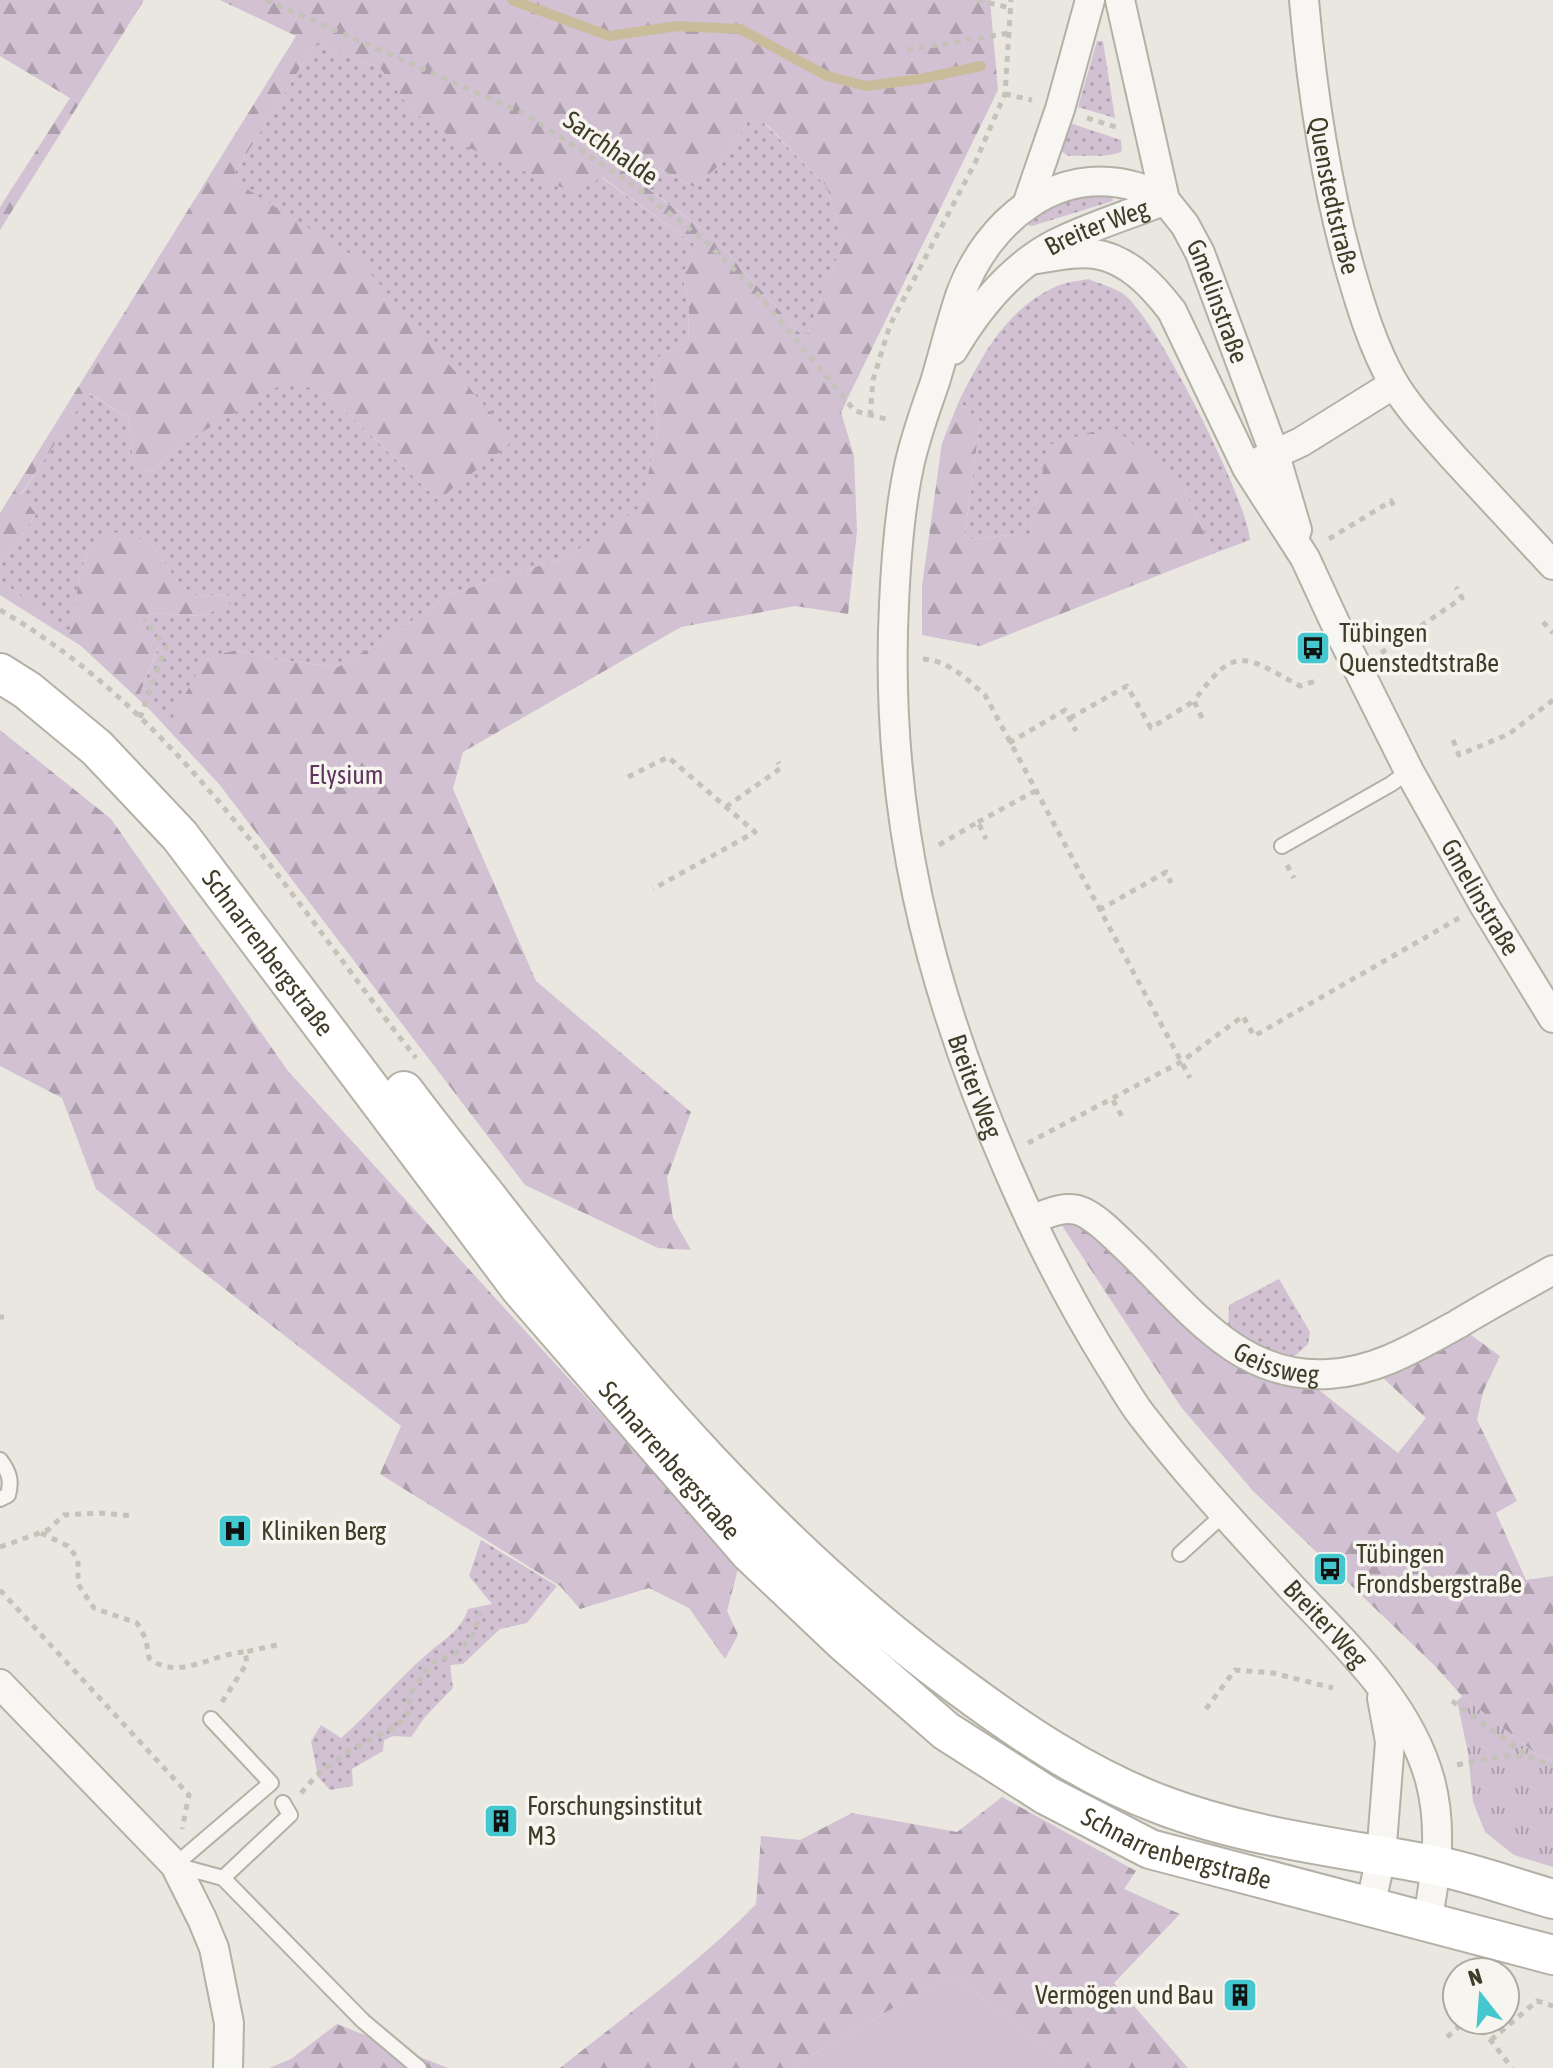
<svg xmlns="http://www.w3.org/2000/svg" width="1553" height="2068" viewBox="0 0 1553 2068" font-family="'Asap Condensed',sans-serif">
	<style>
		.grass { fill: url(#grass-dots) }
		.forest { fill: url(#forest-firs); fill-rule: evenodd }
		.park { fill: url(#park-tufts) }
		.garden { fill: #d2c1d3 }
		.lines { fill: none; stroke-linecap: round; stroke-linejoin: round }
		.stream { stroke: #c9bc9b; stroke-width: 10 }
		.lane-casing { stroke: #b3b0a5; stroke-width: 18 }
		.street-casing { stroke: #b3b0a5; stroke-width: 32 }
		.secondary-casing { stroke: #b3b0a5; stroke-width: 42 }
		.path { stroke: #c4c2b9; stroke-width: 5; stroke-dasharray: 6 6; stroke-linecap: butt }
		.lane { stroke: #f7f6f2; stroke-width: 14 }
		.street { stroke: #f7f6f2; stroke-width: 28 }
		.secondary { stroke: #fff; stroke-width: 38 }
		.labels { text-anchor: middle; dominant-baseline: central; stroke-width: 7; stroke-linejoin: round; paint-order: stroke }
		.street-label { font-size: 26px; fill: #403c28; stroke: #f6f5ef }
		.poi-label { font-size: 26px; fill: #403c28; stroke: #f6f5ef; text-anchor: start }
		.park-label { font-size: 26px; fill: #5c365c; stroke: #f6f5ef }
	</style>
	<defs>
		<pattern id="grass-dots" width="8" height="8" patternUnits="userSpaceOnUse" patternTransform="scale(2)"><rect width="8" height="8" fill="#d2c1d3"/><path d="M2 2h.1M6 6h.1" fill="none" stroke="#ac9eab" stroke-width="1.8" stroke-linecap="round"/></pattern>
		<pattern id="forest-firs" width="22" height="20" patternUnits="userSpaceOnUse" patternTransform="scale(2)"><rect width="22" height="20" fill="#d2c1d3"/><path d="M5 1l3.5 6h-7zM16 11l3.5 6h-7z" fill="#ac9eab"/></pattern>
		<pattern id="park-tufts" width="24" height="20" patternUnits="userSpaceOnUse" patternTransform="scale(2)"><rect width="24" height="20" fill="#d2c1d3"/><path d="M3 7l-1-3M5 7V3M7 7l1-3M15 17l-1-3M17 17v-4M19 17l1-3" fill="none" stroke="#ac9eab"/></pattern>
	</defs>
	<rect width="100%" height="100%" fill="#e9e7e0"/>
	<path class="grass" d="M1097,41H1103L1115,118L1078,107Z
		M315,44L380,68L414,113L601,177L698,247L682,274L689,306L688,342L661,354L653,373L658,430L641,507L567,557L447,595L398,631L338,667L278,660L237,650L169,724L139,696L158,648L140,624L152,613L203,616L244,596L193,595L175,578L150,542L117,533L91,547L80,573L70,634L0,580V566L36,514L21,495L88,393L128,418L134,466L150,472L192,438L289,379L330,396L438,500L275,209L231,179Z
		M748,121L764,123L827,187L834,211L842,245L805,339L713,237L592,146L611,143L694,187L722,163Z
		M1070,123L1121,140L1122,151C1112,158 1084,155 1069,156L1062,152L1064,137Z
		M1084,193L1112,196L1113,201L1032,226L1022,223L1038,209Z
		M1088,279C1098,283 1112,287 1122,293C1154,313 1248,501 1250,540L1215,553L1182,486L1048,446L1030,533L964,540L980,421L959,401C982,355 1007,308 1057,286C1067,282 1078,281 1088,279Z
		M1279,1279L1310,1332L1308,1344L1296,1355L1278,1359L1228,1329L1229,1305Z
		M481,1540L557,1586L527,1623L500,1629L463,1664L450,1665L453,1688L425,1717L411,1737L393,1736L384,1740L383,1751L352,1769L353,1786L330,1790L318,1777L311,1741L321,1725L341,1738C371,1712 397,1680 427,1654C443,1640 461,1631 468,1609L492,1604L469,1576Z"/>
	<path class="forest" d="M0,0H144L0,230V207L70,98L0,56Z
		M220,0H990L998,90L841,412L854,456L857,531L848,614L795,606L681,627L463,752L453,789L536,981L691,1112L667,1178L673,1218L691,1250L658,1248L525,1185L219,784L149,709L81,646L0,595V580L70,633L80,573L91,547L117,532L150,542L175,578L193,595L247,596L203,616L152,613L140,624L158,647L139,696L169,724L205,658L237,650L278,660L338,667L398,631L447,595L567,557L641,506L658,430L653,373L661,354L688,342L689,306L682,274L698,247L602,177L575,193L467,147L414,113L380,68L315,44L231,179L358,259L514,440L438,500L330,396L289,380L192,438L150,472L134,467L128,418L89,393L21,494L36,514L0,566V513L296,36ZM748,121L765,123L827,187L834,211L842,245L805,339L713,237L592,147L612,143L694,187L722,163Z
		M959,401L980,421L964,540L1030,533L1048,445L1112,426L1182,486L1215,553L980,646L922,635V586L942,443Z
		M0,730L111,819L288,1071L739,1565L727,1611L738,1635L725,1659L689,1608L649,1588L580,1609L560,1586L380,1474L401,1426L96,1189L62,1098L0,1066Z
		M1055,1215L1079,1217L1227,1353L1283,1384L1314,1386L1398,1453L1426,1418L1381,1376L1445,1342L1471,1335L1500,1356L1483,1392L1477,1420L1517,1501L1496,1513L1526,1580L1553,1576V1761L1538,1755L1462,1696L1435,1666L1253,1491L1181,1407Z
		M1002,1797L1136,1871L1124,1889L1180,1914L1114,1983L1188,2068H1062L1054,2055L952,1974L790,2068H560C626,2015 697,1965 756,1904L761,1836L800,1840L852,1813L957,1832Z
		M337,2024L448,2068H269L291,2059Z"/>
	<path class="park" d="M1462,1696L1538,1755L1553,1761V1867L1514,1855L1485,1832L1473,1802L1468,1753L1457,1701Z"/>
	<path class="garden" d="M952,1974L1054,2055L1062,2068H790Z"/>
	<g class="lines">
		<path class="stream" d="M512,0L609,36L677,26L740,29L827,76L866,86L920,79L981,66"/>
		<g class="lane-casing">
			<path id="lane" d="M1282,846L1391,784L1409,771
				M0,1460C9,1472 12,1480 8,1495L0,1499
				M1180,1554L1224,1514
				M175,1865L223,1878L363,2021L419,2068
				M175,1865L271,1783L211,1719
				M223,1878L290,1815L283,1803"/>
		</g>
		<g class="street-casing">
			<g id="street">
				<path id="s1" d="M1120,0L1165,200L1185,225L1200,253L1275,455L1297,530"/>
				<path id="s2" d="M1304,0C1312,91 1325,181 1350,269C1361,307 1373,347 1393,382C1409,409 1433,434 1454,458C1487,494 1520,529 1553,565"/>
				<path id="s3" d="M1165,200C1156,196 1146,190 1137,187C1057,163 988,221 961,293C951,322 944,352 935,382C925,411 914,440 908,471C899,515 896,559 894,604C884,810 928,987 1010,1174C1039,1241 1072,1305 1110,1366C1121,1383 1131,1402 1144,1418C1190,1478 1242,1533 1293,1589C1346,1645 1409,1703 1430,1780C1443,1829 1436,1874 1427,1923"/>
				<path d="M1028,202L1060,109L1090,0"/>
				<path id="s4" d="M1031,260C1052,257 1075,251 1095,254C1128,259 1153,286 1172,311L1247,468L1305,558L1336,625L1409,771L1484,905L1553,1018"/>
				<path id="s5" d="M953,350C978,308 1011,267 1055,244C1090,226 1129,215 1165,200"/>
				<path d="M1258,462L1301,442L1394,384"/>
				<path id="s6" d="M1031,1220C1046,1214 1066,1204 1083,1212C1100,1220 1116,1238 1130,1251C1188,1307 1239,1380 1329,1374C1378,1371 1416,1347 1458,1324C1489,1305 1521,1288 1553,1270"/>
				<path d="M0,1684L175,1865L202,1919L214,1948L229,2023L228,2068"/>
				<path d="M1370,1907L1381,1857L1390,1742L1382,1698"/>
			</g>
		</g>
		<g class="secondary-casing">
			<g id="secondary">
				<path id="s7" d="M0,673L27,690L97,748L180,836L520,1288L750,1553L845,1643L946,1731L1046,1795L1150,1849L1553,1955"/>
				<path d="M404,1091C433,1130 464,1168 494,1206C630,1381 776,1551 955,1683C1019,1731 1087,1777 1162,1805C1249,1838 1343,1848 1433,1865C1474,1873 1514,1888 1553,1899"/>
			</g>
		</g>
		<path class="path" d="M266,0L526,114L629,182L704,240L752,287L855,411L890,420
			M977,0L1011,8
			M907,50L1009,33
			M1005,94L1032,100
			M1087,118L1119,128
			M870,416L873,380L890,325L975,163L1005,94L1011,0
			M1329,539L1391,501L1395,508
			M0,610C180,714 291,899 416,1058
			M1543,622L1553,633
			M1381,653L1462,598L1456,587
			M923,659C948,660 968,680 985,695L1190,1078
			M140,718L166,647L144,619
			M1070,718L1127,686L1151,728L1194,701
			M1202,718L1194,701C1236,643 1244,656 1300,686L1319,680
			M1453,740L1459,755L1509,734L1553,700
			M1009,743L1065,710L1076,731
			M628,777L668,757L755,832L653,889
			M726,807L781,768L778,762
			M978,822L1035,791
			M939,845L978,822L986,839
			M1287,865L1294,878
			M1099,910L1166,872L1171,883
			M1113,1100L1122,1117
			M1028,1143L1181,1062L1243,1016L1254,1036L1459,918
			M0,1317H4
			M41,1533L68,1546L78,1559V1584L94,1608L137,1623L146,1639L149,1658C178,1682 213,1653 245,1652
			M0,1547L48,1530L64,1515L99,1513L135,1516
			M0,1590L189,1795L182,1829
			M1452,1701L1528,1756
			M222,1702L247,1663L245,1652L281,1644
			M1206,1709L1235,1670L1273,1673L1333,1688
			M1457,1765L1502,1756L1529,1757L1553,1766
			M301,1793L316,1776L350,1750L398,1725L408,1713L410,1694L431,1663L455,1654L468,1641L475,1631L480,1612
			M1475,2020L1512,2068
			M1447,2037L1467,2020
			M1491,2040L1537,2001L1553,2006"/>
		<use href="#lane" class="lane"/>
		<use href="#street" class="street"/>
		<use href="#secondary" class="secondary"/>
	</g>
	<defs>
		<g id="bus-square" transform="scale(1.8)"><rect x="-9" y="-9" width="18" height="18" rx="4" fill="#44c7ce" stroke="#f6f5ef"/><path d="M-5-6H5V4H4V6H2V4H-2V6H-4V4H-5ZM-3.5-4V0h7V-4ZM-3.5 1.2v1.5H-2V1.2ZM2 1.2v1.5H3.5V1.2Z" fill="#111"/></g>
		<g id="hospital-square" transform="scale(1.8)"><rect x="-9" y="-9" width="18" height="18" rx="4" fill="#44c7ce" stroke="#f6f5ef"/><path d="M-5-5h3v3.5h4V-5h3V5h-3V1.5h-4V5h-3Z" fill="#111"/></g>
		<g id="building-square" transform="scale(1.8)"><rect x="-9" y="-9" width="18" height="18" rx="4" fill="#44c7ce" stroke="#f6f5ef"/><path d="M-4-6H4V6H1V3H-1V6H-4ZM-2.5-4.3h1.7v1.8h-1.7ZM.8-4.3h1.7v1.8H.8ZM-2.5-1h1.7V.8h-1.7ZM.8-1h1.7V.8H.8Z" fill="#111"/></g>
	</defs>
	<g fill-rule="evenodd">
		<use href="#bus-square" x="1313" y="648"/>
		<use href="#hospital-square" x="235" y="1531"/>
		<use href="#bus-square" x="1330" y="1569"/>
		<use href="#building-square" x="501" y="1821"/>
		<use href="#building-square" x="1240" y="1995"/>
	</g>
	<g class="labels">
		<g class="street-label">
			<text transform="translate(611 148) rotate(35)">Sarchhalde</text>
			<text stroke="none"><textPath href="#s2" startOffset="198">Quenstedtstraße</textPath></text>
			<text stroke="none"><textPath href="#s5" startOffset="194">Breiter Weg</textPath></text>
			<text stroke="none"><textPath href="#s1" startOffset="320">Gmelinstraße</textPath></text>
			<text stroke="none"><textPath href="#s4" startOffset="826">Gmelinstraße</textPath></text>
			<text stroke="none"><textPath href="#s7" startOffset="390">Schnarrenbergstraße</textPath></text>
			<text stroke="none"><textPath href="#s3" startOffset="1070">Breiter Weg</textPath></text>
			<text stroke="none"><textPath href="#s6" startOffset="304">Geissweg</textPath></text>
			<text stroke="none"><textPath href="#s7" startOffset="1038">Schnarrenbergstraße</textPath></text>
			<text stroke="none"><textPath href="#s3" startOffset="1718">Breiter Weg</textPath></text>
			<text stroke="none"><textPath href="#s7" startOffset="1686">Schnarrenbergstraße</textPath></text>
		</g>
		<g class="poi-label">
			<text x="1339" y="633">Tübingen<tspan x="1339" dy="30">Quenstedtstraße</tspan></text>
			<text x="261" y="1531">Kliniken Berg</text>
			<text x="1356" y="1554">Tübingen<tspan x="1356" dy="30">Frondsbergstraße</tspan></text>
			<text x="527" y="1806">Forschungsinstitut<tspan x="527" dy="30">M3</tspan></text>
			<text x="1214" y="1995" text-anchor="end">Vermögen und Bau</text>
		</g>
		<g class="park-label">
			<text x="346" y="775">Elysium</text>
		</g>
	</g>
	<g transform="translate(1481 1996) rotate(343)"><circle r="38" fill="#f6f5ef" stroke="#adab9f" stroke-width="2"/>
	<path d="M0-6L14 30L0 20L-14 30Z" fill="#44c7ce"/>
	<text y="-12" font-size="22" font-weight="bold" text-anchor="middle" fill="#403c28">N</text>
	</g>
</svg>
